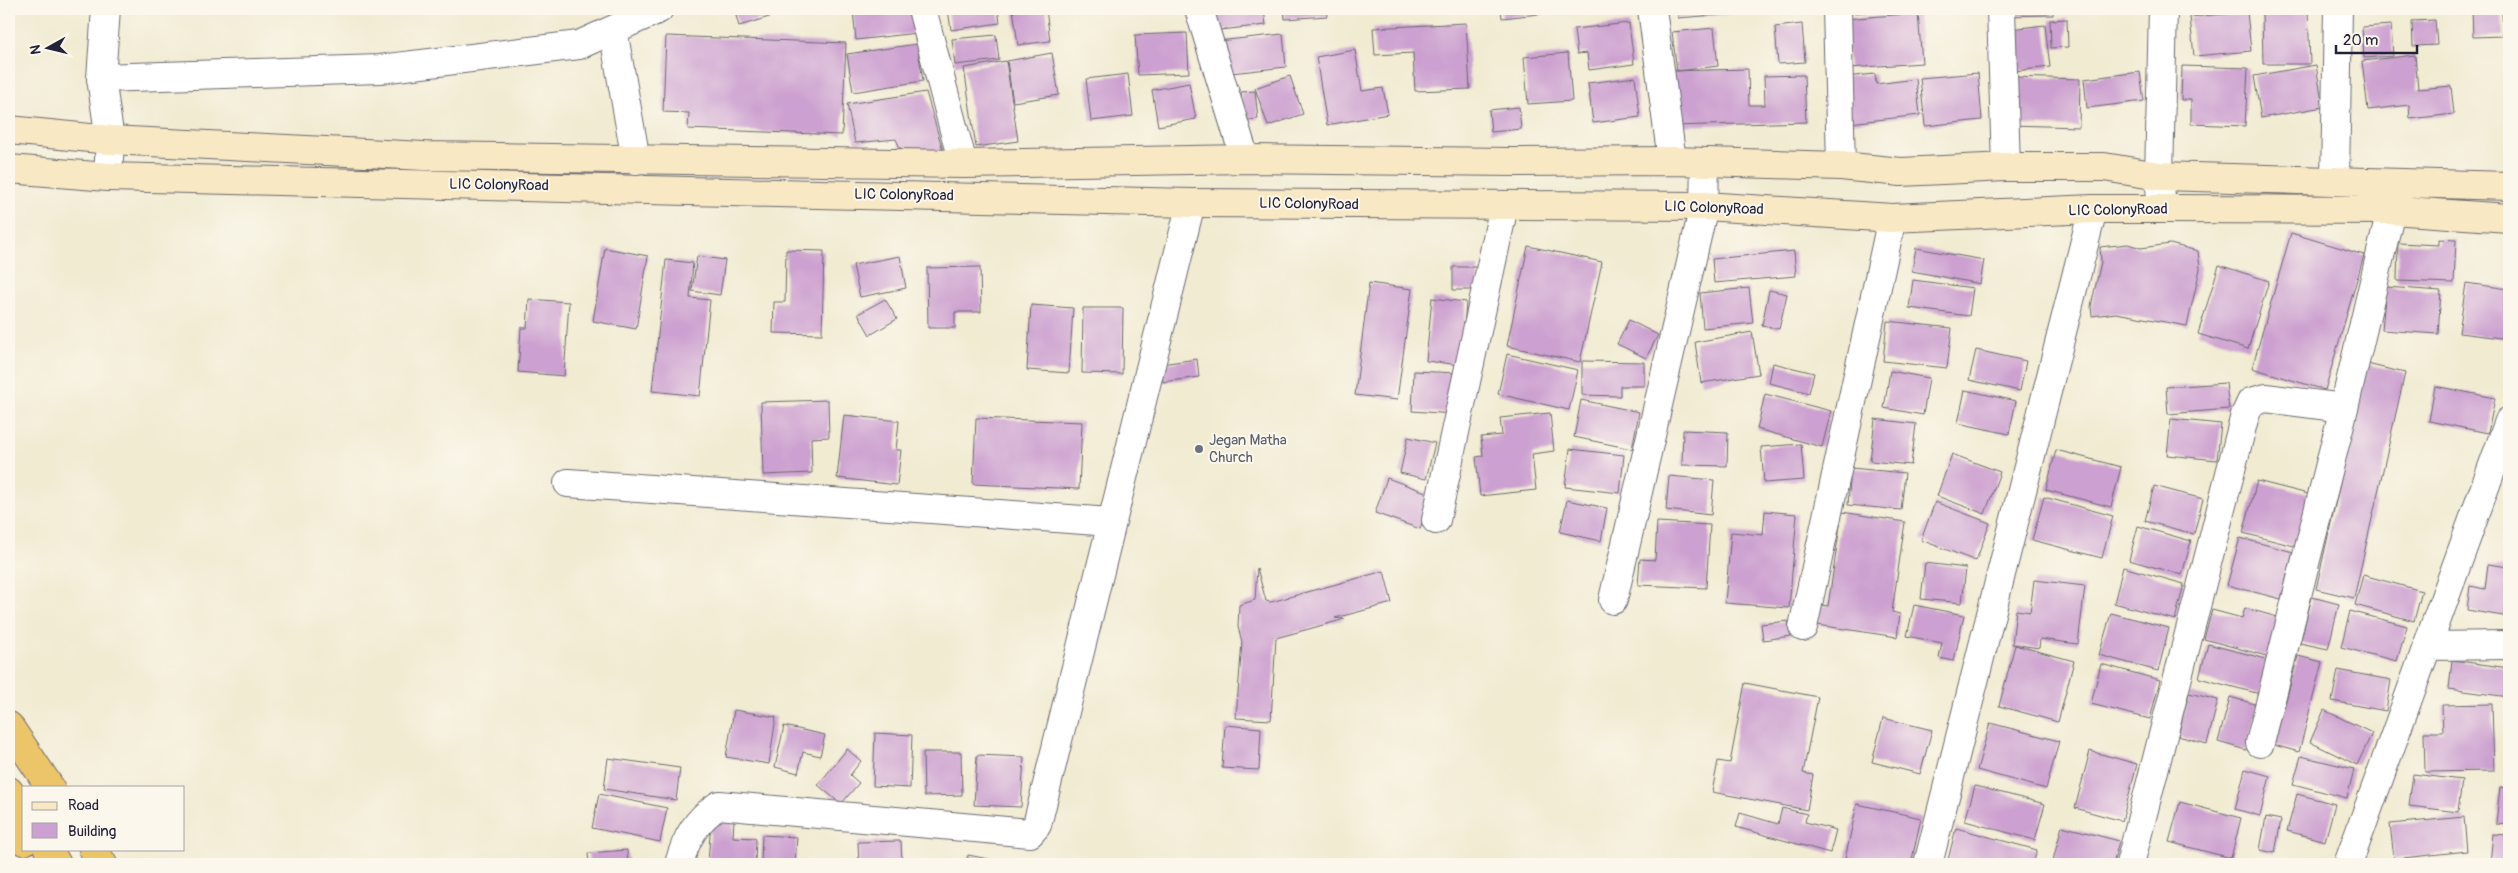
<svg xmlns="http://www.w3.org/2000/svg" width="2518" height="873" viewBox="0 0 2518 873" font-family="Pangolin,sans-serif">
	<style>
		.building { fill: #cca0d0 }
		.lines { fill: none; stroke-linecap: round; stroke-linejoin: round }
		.minor-casing { stroke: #6a6870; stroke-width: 30 }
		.tertiary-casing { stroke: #6a6870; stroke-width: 30 }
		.secondary-casing { stroke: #6a6870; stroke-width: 30 }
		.trunk-casing { stroke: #6a6870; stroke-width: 30 }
		.minor { stroke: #fff; stroke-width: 28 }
		.tertiary { stroke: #fff; stroke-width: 28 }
		.secondary { stroke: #f8e8c3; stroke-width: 28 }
		.trunk { stroke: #edc569; stroke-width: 28 }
		.worship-dot { fill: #6b7280; stroke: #fbf7ec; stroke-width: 2 }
		.labels { text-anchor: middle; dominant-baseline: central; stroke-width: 4; stroke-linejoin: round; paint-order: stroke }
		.street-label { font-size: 15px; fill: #22223b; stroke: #fbf7ec }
		.worship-label { font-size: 15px; fill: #5b616d; stroke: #fbf7ec; text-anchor: start }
	</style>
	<rect width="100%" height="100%" fill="#fbf7ec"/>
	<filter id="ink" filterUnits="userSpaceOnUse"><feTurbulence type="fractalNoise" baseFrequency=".02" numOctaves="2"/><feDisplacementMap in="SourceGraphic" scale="10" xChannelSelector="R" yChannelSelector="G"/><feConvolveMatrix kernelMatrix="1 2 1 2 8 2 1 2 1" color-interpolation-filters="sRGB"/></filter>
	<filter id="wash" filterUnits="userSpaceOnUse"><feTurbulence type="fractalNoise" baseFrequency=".0096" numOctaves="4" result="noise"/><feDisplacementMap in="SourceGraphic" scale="20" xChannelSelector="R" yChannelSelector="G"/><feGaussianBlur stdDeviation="1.12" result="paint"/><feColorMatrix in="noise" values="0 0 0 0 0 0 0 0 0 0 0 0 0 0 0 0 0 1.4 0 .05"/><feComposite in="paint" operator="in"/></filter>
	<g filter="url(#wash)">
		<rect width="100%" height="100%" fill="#f1ebd2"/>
		<g id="blocks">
			<path class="building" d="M734,9H796L739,26Z
				M878,9H914L917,33L856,40L853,11Z
				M948,9H998L1000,23L951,30Z
				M1013,9H1046L1050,41L1018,45Z
				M1209,9H1264L1266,25L1211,31Z
				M1284,9H1326L1327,16L1285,19Z
				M1501,9H1576V10L1502,18Z
				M1589,9H1632V12L1589,11Z
				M1678,9H1728L1729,14L1678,18Z
				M1852,9H1889V10L1853,13Z
				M2004,9H2053V15L2004,16Z
				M2201,9H2228L2229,10L2201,13Z
				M2472,9H2502L2503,36L2473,37Z
				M2308,10L2310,64H2263L2262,11Z
				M2247,12L2251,51L2194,56L2190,17Z
				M1918,13L1922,63L1849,68L1845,19Z
				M2067,19L2068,47L2051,48L2050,20Z
				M2435,20L2437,45L2413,46L2412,21Z
				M1466,23L1470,89L1415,91L1413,53L1375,55L1373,28Z
				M1629,23L1634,64L1589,70L1587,53L1577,54L1574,29Z
				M1802,24L1805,62L1778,64L1775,27Z
				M2045,25L2050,67L2015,71L2011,29Z
				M2391,25L2393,56L2364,58L2362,27Z
				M1714,28L1718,66L1677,71L1672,32Z
				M1187,33L1189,73L1138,75L1135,35Z
				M1283,34L1286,67L1222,74L1218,41Z
				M996,35L999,60L955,65L952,39Z
				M666,36L846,43L842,135L688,129L689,113L663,112Z
				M917,44L923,81L853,92L847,54Z
				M1355,50L1362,91L1383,88L1388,114L1327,125L1316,57Z
				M1052,53L1059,95L1013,102L1007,61Z
				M1568,53L1572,101L1528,104L1524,57Z
				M2415,55L2418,89L2451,86L2454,114L2410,119L2409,105L2368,110L2362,61Z
				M1006,61L1018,141L976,147L964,68Z
				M2316,65L2323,107L2261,118L2254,76Z
				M2182,66L2248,68L2245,126L2191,124V100H2181Z
				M1748,69L1749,105H1765L1764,76L1804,75L1806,122L1674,126L1672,71Z
				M2140,72L2144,101L2087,108L2084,79Z
				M1978,73L1982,120L1925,126L1920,78Z
				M1128,74L1133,116L1091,121L1086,79Z
				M1875,74L1876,84L1916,79L1920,115L1850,123L1845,77Z
				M1290,76L1303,114L1268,126L1255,88Z
				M1635,77L1640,117L1593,123L1588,83Z
				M2011,77L2080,79L2079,127L2010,125Z
				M1189,83L1196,119L1158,126L1152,90Z
				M1255,91L1258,119L1243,121L1241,92Z
				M926,92L945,158L905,160L896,139L855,143L847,104Z
				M1519,107L1521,129L1491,132L1489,110Z
				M2291,233L2364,255L2325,390L2252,368Z
				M2439,239L2456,240L2454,283L2397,281L2398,243L2439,245Z
				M2128,244L2141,248L2170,244L2198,251L2200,269L2187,326L2116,313L2092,316L2091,306L2101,262L2100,247Z
				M1528,246L1602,262L1580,362L1507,346Z
				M605,248L648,256L636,329L593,321Z
				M1916,248L1984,260L1980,284L1912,271Z
				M786,250L824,251L822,334L773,333L774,302H785Z
				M1794,251L1796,276L1714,283L1712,259Z
				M697,256L725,260L720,295L692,291Z
				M900,256L906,288L860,297L853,265Z
				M666,260L693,263L690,298L710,300L700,396L652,391Z
				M2219,265L2269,281L2248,349L2198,334Z
				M980,267L981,312H955V328H928L927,268Z
				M1453,267H1478V290H1453Z
				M1913,280L1973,288L1969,316L1909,308Z
				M1369,283L1412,289L1397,400L1355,395Z
				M2466,283L2509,289V339L2459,333Z
				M2386,287L2441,291L2438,334L2382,330Z
				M1749,288L1753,323L1703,328L1700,293Z
				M1769,290L1787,294L1779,329L1762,325Z
				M1432,298L1466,302L1461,365L1426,361Z
				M529,299L569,302L564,376L518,372L521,328H527Z
				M885,299L897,319L870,335L858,314Z
				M1031,305L1073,308L1069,373L1027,370Z
				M1083,308H1123L1122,374L1082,373Z
				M1629,320L1658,335L1646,358L1617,344Z
				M1887,321L1952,328L1947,368L1883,361Z
				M1752,332L1759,374L1701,383L1695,342Z
				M1976,350L2026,361L2020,391L1969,380Z
				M1507,354L1578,370L1569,410L1498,394Z
				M1197,359L1199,377L1163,382L1161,364Z
				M1582,361L1644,362V386H1620V396L1582,395Z
				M1773,363L1814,373L1809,393L1769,383Z
				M2367,364L2405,373L2354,598L2316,589Z
				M1414,371L1457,373L1454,414L1412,411Z
				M1890,371L1929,378L1923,415L1884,408Z
				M2226,383L2229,409L2168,414L2166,387Z
				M2435,386L2495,398L2488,433L2429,421Z
				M1965,390L2016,401L2009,434L1958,423Z
				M1765,394L1831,411L1822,447L1757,429Z
				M828,400L829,437L811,438L812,473L763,475L761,402Z
				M1581,400L1639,412L1632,449L1574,437Z
				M1550,413L1554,451L1532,454L1536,490L1480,496L1476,457L1483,456L1481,437L1502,435L1500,418Z
				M844,415L899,421L896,450H901L897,485L837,478Z
				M976,418L1082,422L1079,489L973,484Z
				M1875,419L1916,424L1911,465L1870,461Z
				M2171,419L2221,424L2217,460L2167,455Z
				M1683,430L1728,432L1727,466L1682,465Z
				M1408,437L1435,443L1426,479L1400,473Z
				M1801,444L1804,480L1764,483L1761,447Z
				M1570,449L1624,455L1620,493L1565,487Z
				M2056,450L2121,467L2111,507L2046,490Z
				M1952,454L2000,472L1985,514L1937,496Z
				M1851,468L1905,473L1901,510L1848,505Z
				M1669,476L1714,480L1711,515L1666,510Z
				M1387,478L1431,494L1420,529L1375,513Z
				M2257,481L2312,495L2298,547L2243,533Z
				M2154,486L2203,499L2194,534L2145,521Z
				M2507,496H2509V531H2507Z
				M2044,497L2113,516L2102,558L2032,540Z
				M1567,500L1607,508L1601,541L1560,532Z
				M1935,502L1990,523L1976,561L1921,540Z
				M1765,511L1797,514L1789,608L1725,603L1731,532L1763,535Z
				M1842,512L1905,522L1892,612L1900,614L1897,637L1818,625L1821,605L1828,606Z
				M1657,522L1710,525L1706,588L1638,585L1640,559L1655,560Z
				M2138,526L2191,541L2182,575L2129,560Z
				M2240,538L2293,552L2281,599L2227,585Z
				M1925,563L1966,568L1962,603L1921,599Z
				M2488,564L2509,567V617L2467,610L2470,586L2485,589Z
				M2123,567L2184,584L2175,620L2114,603Z
				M1257,568L1266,601L1271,602L1384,571L1392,603L1335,618L1345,619L1276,638L1271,720L1236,718L1242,642L1238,627L1239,605L1255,600Z
				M2363,575L2422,591L2414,621L2355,605Z
				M2034,580L2085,586L2078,644L2040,639L2039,648L2012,644L2016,610L2030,612Z
				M2312,597L2339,604L2328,649L2300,643Z
				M1914,605L1964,615L1954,661L1939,658L1942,643L1907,636Z
				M2245,608L2281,618L2270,657L2204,639L2212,610L2242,618Z
				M2350,611L2407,626L2397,661L2341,647Z
				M2111,613L2169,628L2158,671L2099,655Z
				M1788,621L1791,636L1763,640L1761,624Z
				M2208,644L2270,660L2260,694L2199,678Z
				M2015,645L2074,661L2058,722L1999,706Z
				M2298,656L2322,662L2299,752L2274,745Z
				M2452,660L2509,668V697L2449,689Z
				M2101,664L2160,680L2150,719L2091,704Z
				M2338,670L2391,680L2386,711L2332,701Z
				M1745,683L1818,697L1803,773L1813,775L1807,810L1712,792L1718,761L1730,763Z
				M2189,693L2218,700L2207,744L2178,736Z
				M2230,697L2258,705L2246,750L2218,742Z
				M2492,704L2494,771L2425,772L2424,732H2443L2442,705Z
				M734,710L776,717L769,764L726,757Z
				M2324,710L2372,733L2357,765L2310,742Z
				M1883,718L1932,730L1920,774L1872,762Z
				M1990,723L2059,741L2046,789L1977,770Z
				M1225,725L1261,728L1259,770L1222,768Z
				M784,726L825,735L820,756L803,752L798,773L775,767Z
				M875,733L912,735L910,788L873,786Z
				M847,749L861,761L850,775L859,783L841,804L818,785Z
				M2090,751L2137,764L2122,821L2075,808Z
				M923,752H961L962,795L924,796Z
				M977,755L1024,757L1021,807L974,805Z
				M2301,756L2354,769L2347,798L2293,784Z
				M608,758L680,768L676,800L604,789Z
				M2245,769L2270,776L2260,816L2235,809Z
				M2413,774L2462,780L2458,812L2409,806Z
				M2508,776L2509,825L2496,824L2500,787L2507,788Z
				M1975,786L2045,804L2035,840L1965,821Z
				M599,794L667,808L660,842L592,828Z
				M2297,794L2335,804L2325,841L2287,831Z
				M2180,802L2241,818L2231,858L2169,842Z
				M1857,804L1921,818L1911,864H1844Z
				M1782,808L1807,814L1805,822L1836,830L1830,853L1736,827L1740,813L1778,824Z
				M2266,817L2281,820L2275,853L2260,850Z
				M2464,817L2467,851L2394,859L2390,824Z
				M711,819L734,820L733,837L756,838L755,864H708Z
				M2062,826L2119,841L2113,864H2052Z
				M1956,828L2037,850L2033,864H1947Z
				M2493,834L2509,835V864L2490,863Z
				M762,835L797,837L795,864H761Z
				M901,841L902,864H859L858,842Z
				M627,850L628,864H589L588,853Z
				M968,855L1009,863V864H967Z"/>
		</g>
	</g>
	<g filter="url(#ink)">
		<use href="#blocks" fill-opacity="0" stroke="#6a6870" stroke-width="1"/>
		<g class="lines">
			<g class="minor-casing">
				<path id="minor" d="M1199,9L1245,159
					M1652,9L1672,161
					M2001,9L2006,167
					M101,78L110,140L108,177
					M2335,180L2338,9
					M2162,209L2159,176L2163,9
					M568,483L1111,522
					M1436,520L1504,206
					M1613,600L1704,206L1705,162
					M1803,627L1892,218
					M2428,646L2509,645
					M2260,743L2344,408
					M679,864C686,838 696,820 719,805L1030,833L1037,825L1191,203
					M1928,864L2093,209
					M2130,864L2245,415L2251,402L2266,398L2344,408L2391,210
					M2348,864L2509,421"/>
			</g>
			<g class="tertiary-casing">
				<path id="tertiary" d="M106,9L101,78L380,69L579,45L659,9
					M922,9L963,164
					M1837,9L1841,166
					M613,30L636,160"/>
			</g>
			<g class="secondary-casing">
				<path id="secondary" d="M9,130L110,140L424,156L963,164L1245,159L1513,162L1672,161L1841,166L1901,172L2006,167H2104L2159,176L2509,186
					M9,169L108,177L1191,203L1704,206L1892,218L2093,209H2162L2391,210L2509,218"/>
			</g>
			<g class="trunk-casing">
				<path id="trunk" d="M9,726L50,787
					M9,791L24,813
					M9,833L24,841
					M48,849L57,864
					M93,849L103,864"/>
			</g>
			<use href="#minor" class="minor"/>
			<use href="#tertiary" class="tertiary"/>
			<use href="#secondary" class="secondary"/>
			<use href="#trunk" class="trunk"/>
		</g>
	</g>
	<circle class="worship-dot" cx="1199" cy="449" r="5"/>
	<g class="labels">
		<g class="street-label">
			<text transform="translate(499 185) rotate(1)">LIC ColonyRoad</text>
			<text transform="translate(904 195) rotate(1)">LIC ColonyRoad</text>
			<text transform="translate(1309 204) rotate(1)">LIC ColonyRoad</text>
			<text transform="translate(1714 208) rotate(2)">LIC ColonyRoad</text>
			<text transform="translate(2118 210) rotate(-1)">LIC ColonyRoad</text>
		</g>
		<g class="worship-label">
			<text x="1209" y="440">Jegan Matha<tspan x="1209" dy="17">Church</tspan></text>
		</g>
	</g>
	<rect width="2518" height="873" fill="none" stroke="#fbf7ec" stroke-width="30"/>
	<rect x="22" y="786" width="162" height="65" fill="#fbf7ec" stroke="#a4a2a5"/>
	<rect x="32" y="802" width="25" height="8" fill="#f8e8c3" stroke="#a4a2a5"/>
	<text x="68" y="810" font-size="15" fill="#22223b">Road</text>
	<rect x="32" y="823" width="25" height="15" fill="#cca0d0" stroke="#a4a2a5"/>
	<text x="68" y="836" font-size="15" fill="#22223b">Building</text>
	<g transform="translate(48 48) rotate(262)" stroke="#fbf7ec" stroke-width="4" paint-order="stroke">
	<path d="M0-4L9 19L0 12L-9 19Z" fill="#22223b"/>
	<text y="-8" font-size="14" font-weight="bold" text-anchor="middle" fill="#22223b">N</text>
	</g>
	<path d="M2336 45v8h81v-8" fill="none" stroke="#22223b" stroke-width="2.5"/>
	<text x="2343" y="45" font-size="15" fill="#22223b" stroke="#fbf7ec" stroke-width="4" paint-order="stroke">20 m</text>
</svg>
